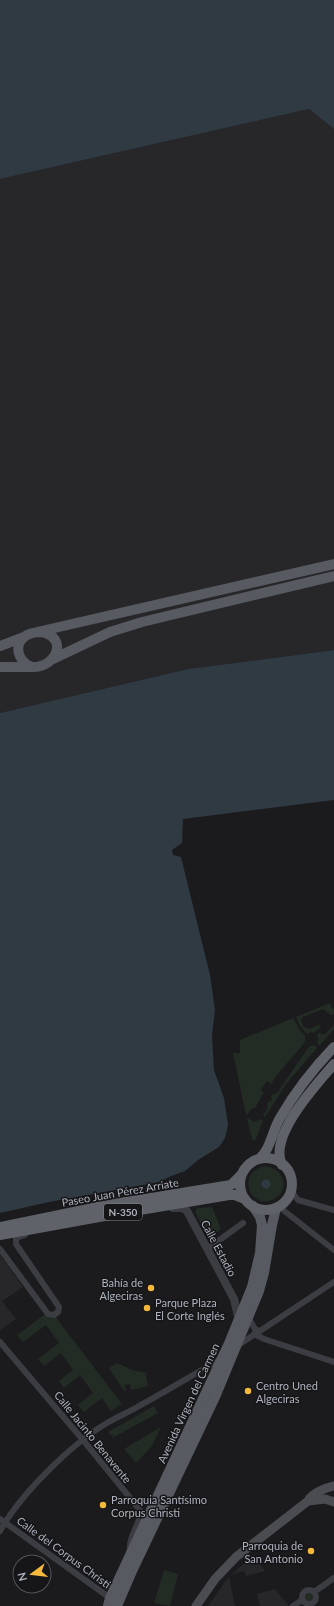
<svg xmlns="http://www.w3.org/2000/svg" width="334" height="1606" viewBox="0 0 334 1606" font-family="Lato,sans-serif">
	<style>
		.built { fill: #27272a }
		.green { fill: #222c24 }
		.water { fill: #303a42 }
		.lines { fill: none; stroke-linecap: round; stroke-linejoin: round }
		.minor { stroke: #3c3d42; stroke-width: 6 }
		.tertiary { stroke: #3c3d42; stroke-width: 8 }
		.secondary { stroke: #4a4c52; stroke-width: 9 }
		.primary { stroke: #585a61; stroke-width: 10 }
		.trunk { stroke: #60626a; stroke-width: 10 }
		.poi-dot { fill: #f4b83c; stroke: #161618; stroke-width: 1.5 }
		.labels { text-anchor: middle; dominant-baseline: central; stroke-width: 3; stroke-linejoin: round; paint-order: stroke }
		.shield { fill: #161618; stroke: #80838c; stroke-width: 1 }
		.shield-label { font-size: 10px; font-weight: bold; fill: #adb2bd }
		.street-label { font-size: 11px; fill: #adb2bd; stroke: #161618 }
		.poi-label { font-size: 11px; fill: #adb2bd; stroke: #161618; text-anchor: start }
	</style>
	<rect width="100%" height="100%" fill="#1b1b1d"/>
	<path class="built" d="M309,109L334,129V650L188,669L0,713V179Z
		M0,1255L23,1287L2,1301L16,1319L0,1330Z
		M253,1555L265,1571L246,1576L244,1571L231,1575Z
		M229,1576L235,1606H208Z
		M275,1589L289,1606H260L257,1594Z"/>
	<path class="green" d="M330,1003L332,1009L334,1008V1014L331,1015L323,1009L303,1017L301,1021L304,1027L310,1029L319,1025L321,1027L314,1033L311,1032L307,1034L300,1026L296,1017Z
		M293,1018L299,1029L305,1036V1042L277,1075L271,1084L267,1081L261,1090L264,1092L255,1108L251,1109L248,1114L246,1115L233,1053H240V1040Z
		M334,1025V1029L319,1046L317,1043L318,1039L317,1035L320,1032L322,1035L325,1034Z
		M315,1045L317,1048L286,1084L265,1117L263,1115L268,1107L267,1103L272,1100L271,1095L277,1093L308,1048L310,1046Z
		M249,1118L254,1122L261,1119L263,1121L256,1139L254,1141L252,1139L247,1119Z
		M265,1166C277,1167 286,1177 283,1189C281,1194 277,1198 272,1200C248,1209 237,1171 265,1166Z
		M212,1207L221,1229L211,1237L207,1236L195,1212L197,1208Z
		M48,1314L54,1315L122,1404L111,1411L102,1398L84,1412L78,1405L93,1393L80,1375L64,1388L59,1381L73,1370L61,1353L44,1366L38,1359L59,1343L46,1325L23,1342L17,1335L44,1315Z
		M117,1363L132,1370L147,1373L146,1375L148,1386L131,1390L130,1384L125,1385L126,1390L124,1391L109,1368Z
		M154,1406L158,1413L112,1438L113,1435H110L108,1432Z
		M161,1427L152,1446L136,1463L124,1449Z
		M164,1570L178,1574L170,1606L154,1603Z
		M304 1597a5 5 0 1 1 10 0a5 5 0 1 1-10 0Z"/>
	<path class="water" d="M0,0H334V129L309,109L0,179Z
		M334,650V800L183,819L182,843L172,850L173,855L181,857L210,975L215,1010L212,1035L214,1070L224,1098L228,1125L225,1138L219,1147L198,1160L185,1171L171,1176L159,1182L49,1202L0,1213V713L188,669Z
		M261.5 1184a4.5 4.5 0 1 1 9 0a4.5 4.5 0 1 1-9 0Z"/>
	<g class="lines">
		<path class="minor" d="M291,1187L294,1195L298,1200L334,1210
			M278,1206L334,1250
			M0,1249L48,1314L54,1315L58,1312L59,1307L16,1244V1238L25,1235
			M207,1249L243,1223
			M248,1317L255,1329L259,1331
			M254,1334L264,1339L334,1362
			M0,1342L83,1440L140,1510C143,1521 128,1535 130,1551
			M237,1346L334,1282
			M0,1519L110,1598
			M0,1531C20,1495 71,1444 107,1423C117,1417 129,1412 139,1406C167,1391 194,1374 221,1359
			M302 1597a7 7 0 1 1 14 0a7 7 0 1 1-14 0Z
			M314,1592L334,1578
			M293,1606L302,1600"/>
		<path class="tertiary" d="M173,1208H182L187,1211L234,1299L239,1321"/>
		<path class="secondary" d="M308,1501L325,1499L334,1502
			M196,1606L215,1579L236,1557L308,1501C312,1493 325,1488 334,1486"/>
		<path class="primary" d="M37,632L334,564
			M42,632C69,638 56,668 32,667C18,662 12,644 27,635C31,633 37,632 42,632Z
			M0,646L24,637
			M53,659L110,632L142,622L334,576
			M0,667H30
			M108,1606L110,1598L230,1341L252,1287L260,1253L262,1225L260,1217L253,1206
			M117,1606L132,1571L215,1397L259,1291L264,1273L272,1225L276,1208"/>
		<path class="trunk" d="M240 1184a26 26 0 1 1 52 0a26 26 0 1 1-52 0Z
			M259,1159C271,1149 272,1131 280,1118C295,1092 313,1069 334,1047
			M282,1165C268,1136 316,1085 334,1064
			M0,1227L108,1205L231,1185L241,1175
			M0,1235L110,1215L229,1195H235L245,1199"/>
	</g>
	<g class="poi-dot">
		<circle cx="151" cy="1288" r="4"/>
		<circle cx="147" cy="1308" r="4"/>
		<circle cx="248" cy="1391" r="4"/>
		<circle cx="103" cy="1505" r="4"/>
		<circle cx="311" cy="1551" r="4"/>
	</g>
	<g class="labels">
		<rect class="shield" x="104" y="1204" width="38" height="16" rx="3"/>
		<g class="shield-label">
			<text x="123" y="1212">N-350</text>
		</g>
		<g class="street-label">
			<text transform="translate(120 1192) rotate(-10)">Paseo Juan Pérez Arriate</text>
			<text transform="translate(219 1248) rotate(62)">Calle Estadio</text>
			<text transform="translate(188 1403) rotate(-65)">Avenida Virgen del Carmen</text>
			<text transform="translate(93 1437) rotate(51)">Calle Jacinto Benavente</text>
			<text transform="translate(64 1552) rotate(36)">Calle del Corpus Christi</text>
		</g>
		<g class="poi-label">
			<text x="143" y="1282" text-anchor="end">Bahía de<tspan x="143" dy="13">Algeciras</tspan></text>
			<text x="155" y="1302">Parque Plaza<tspan x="155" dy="13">El Corte Inglés</tspan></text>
			<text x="256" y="1385">Centro Uned<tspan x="256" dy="13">Algeciras</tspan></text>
			<text x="111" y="1499">Parroquia Santísimo<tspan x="111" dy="13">Corpus Christi</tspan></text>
			<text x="303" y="1545" text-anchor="end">Parroquia de<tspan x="303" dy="13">San Antonio</tspan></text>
		</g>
	</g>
	<g transform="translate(32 1574) rotate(255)"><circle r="19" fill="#161618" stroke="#52545a"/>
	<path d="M0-3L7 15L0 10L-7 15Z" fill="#f4b83c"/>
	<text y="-6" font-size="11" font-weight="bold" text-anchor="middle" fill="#adb2bd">N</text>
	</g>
</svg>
